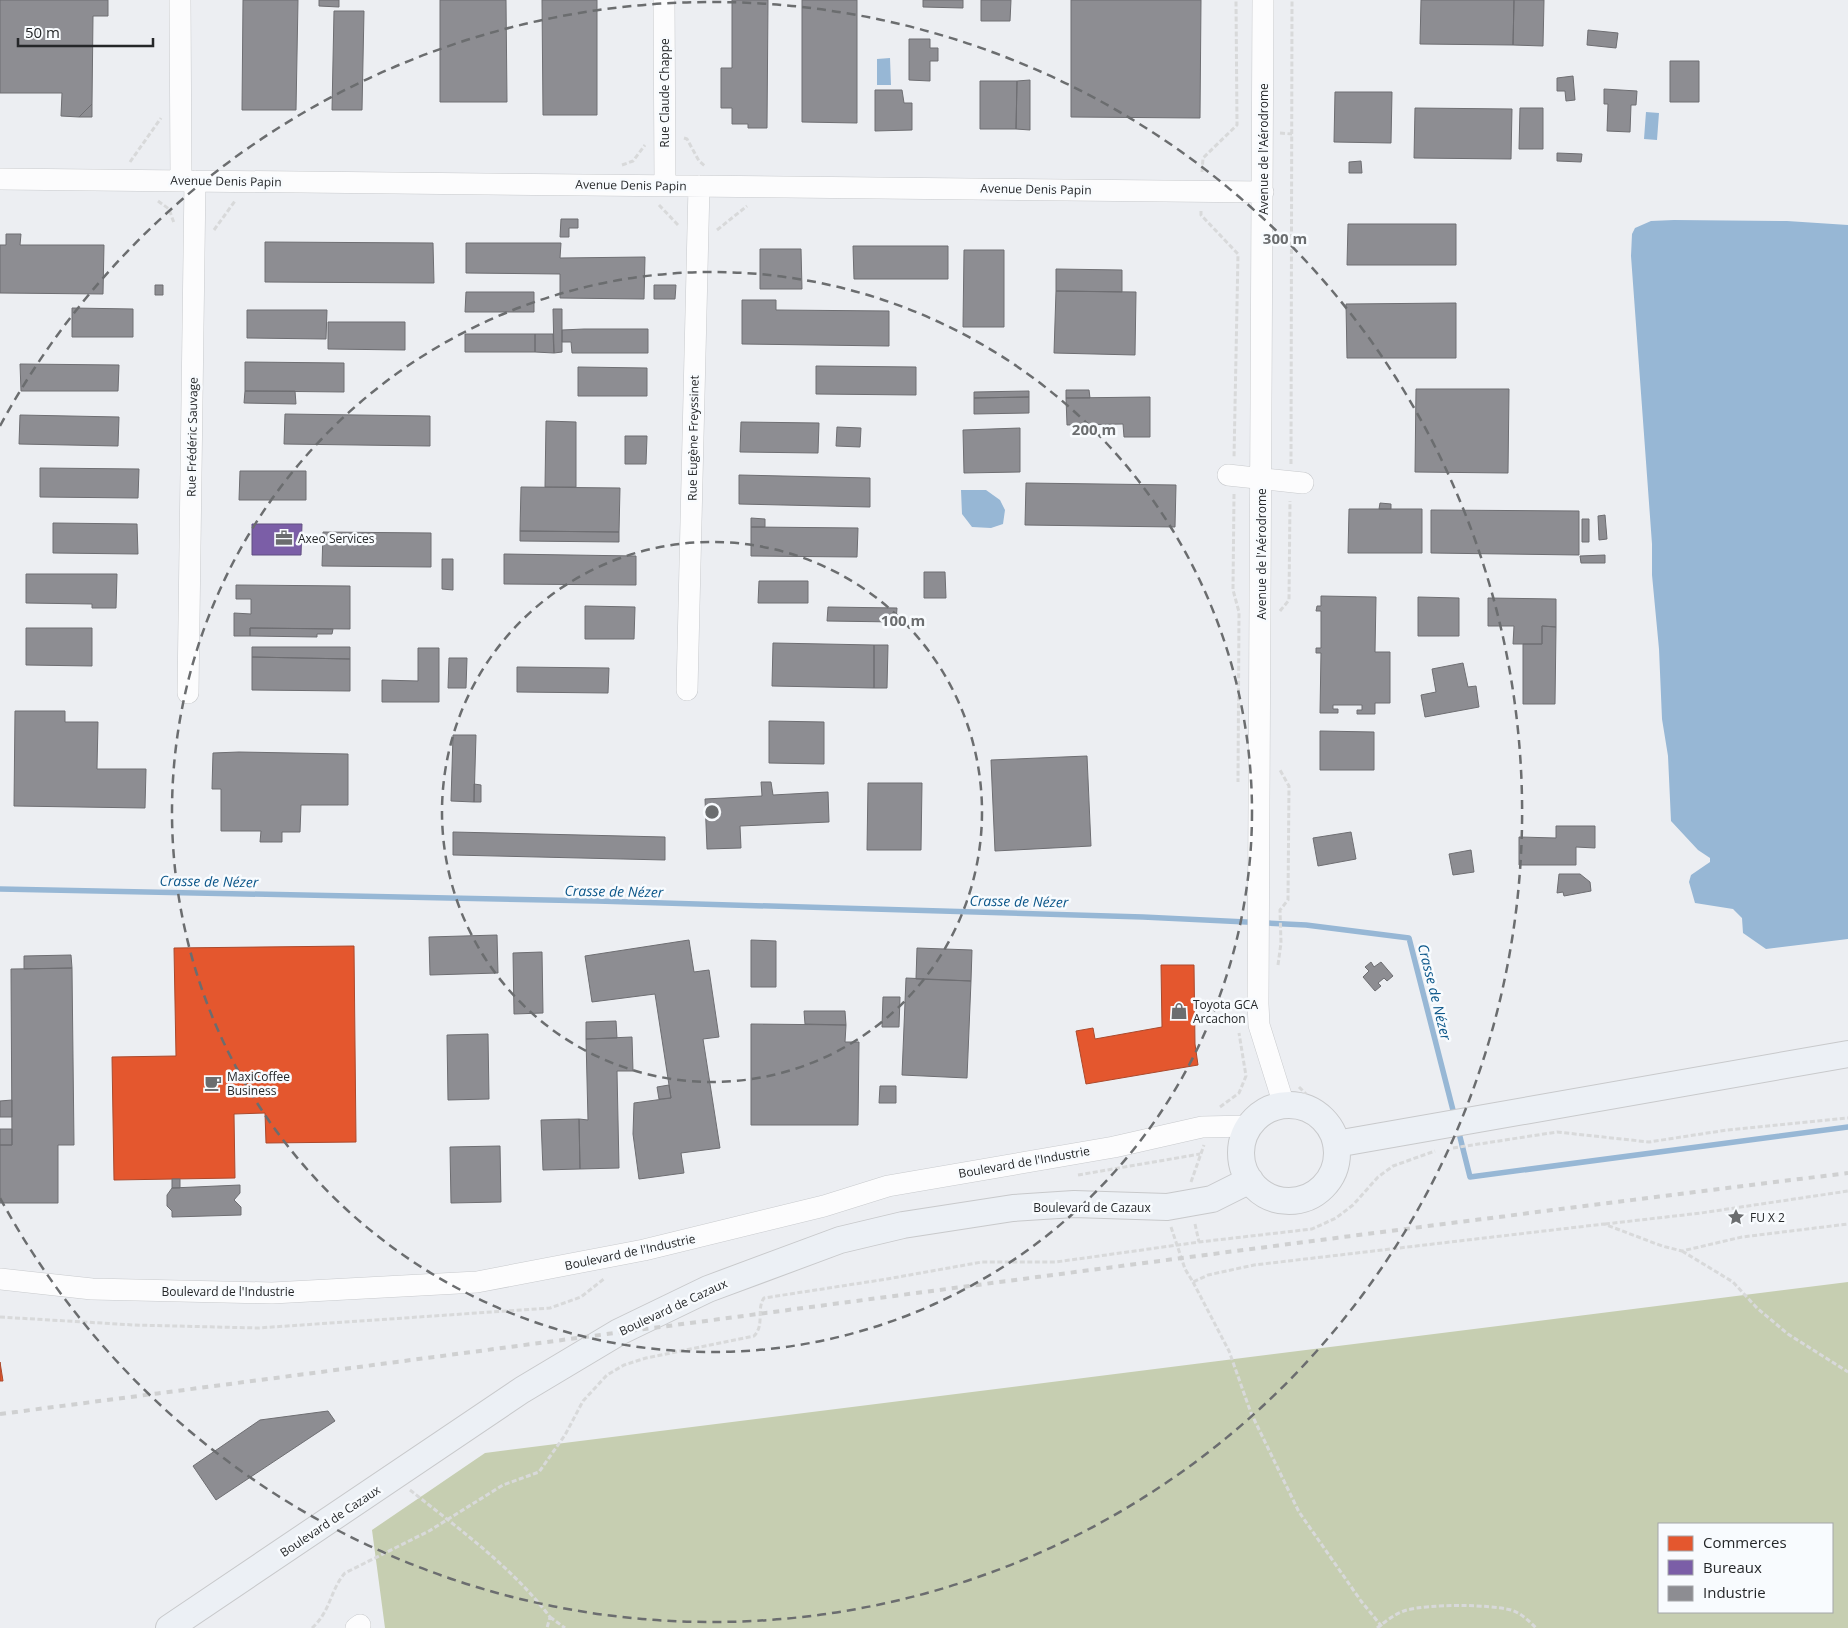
<svg xmlns="http://www.w3.org/2000/svg" width="1848" height="1628" viewBox="0 0 1848 1628" font-family="'Open Sans',sans-serif">
	<style>
		.forest { fill: #c6ceb1; fill-rule: evenodd }
		.water { fill: #97b7d5 }
		.shops { fill: #e4572e; stroke: #ab492c }
		.offices { fill: #7b5ea7; stroke: #614e81 }
		.industry { fill: #8d8d92; stroke: #6e6e72 }
		.lines { fill: none; stroke-linecap: round; stroke-linejoin: round }
		.stream { stroke: #97b7d5; stroke-width: 5.5 }
		.minor-casing { stroke: #c8cacd; stroke-width: 22 }
		.major-casing { stroke: #c8c9cb; stroke-width: 28 }
		.path { stroke: #d8d9da; stroke-width: 3; stroke-dasharray: 5 2.5; stroke-linecap: butt }
		.minor { stroke: #fcfcfd; stroke-width: 21 }
		.major { stroke: #ecf0f5; stroke-width: 26 }
		.rail { stroke: #cfd0d1; stroke-width: 4; stroke-dasharray: 6 6; stroke-linecap: butt }
		.ring { fill: none; stroke: #6b6d6f; stroke-width: 2.5; stroke-dasharray: 9 6 }
		.labels { text-anchor: middle; dominant-baseline: central; stroke-width: 5; stroke-linejoin: round; paint-order: stroke }
		.street-label { font-size: 12px; fill: #252729; stroke: #f8fbfe }
		.poi-label { font-size: 12px; fill: #252729; stroke: #f8fbfe; text-anchor: start }
		.water-label { font-size: 14px; font-style: italic; fill: #0b5689; stroke: #f8fbfe }
		.centre { fill: #6b6d6f; stroke: #f8fbfe; stroke-width: 2.5 }
		.ring-label { font-size: 15px; text-anchor: middle; font-weight: bold; fill: #6b6d6f; stroke: #f8fbfe; stroke-width: 5; stroke-linejoin: round; paint-order: stroke }
	</style>
	<rect width="100%" height="100%" fill="#eceef2"/>
	<path class="forest" d="M1848,1282V1628H385L372,1530L485,1453ZM1659,1524H1832V1612H1659Z"/>
	<path class="water" d="M890,58L891,85H877V59Z
		M1646,112L1659,113L1657,140L1644,139Z
		M1674,220L1787,221L1848,225V939L1766,949L1743,933L1742,918L1733,909L1695,903L1689,882L1691,875L1710,862V858L1698,850L1671,821L1668,756L1662,719L1659,649L1652,575V544L1631,256L1632,234L1635,228L1651,221Z
		M961,490H986L1000,500L1005,510L1003,524L991,528L972,527L962,514Z"/>
	<path class="shops" d="M354,946L356,1142L266,1143L265,1113L234,1114L235,1178L114,1180L112,1057L176,1056L174,948Z
		M1161,965H1194L1195,1044L1198,1065L1086,1084L1076,1031L1093,1028L1095,1039L1162,1027Z
		M0,1362L3,1381H0Z"/>
	<path class="offices" d="M252,524H302L301,555H252Z"/>
	<path class="industry" d="M0,0H108V16H93L92,104L79,117L61,116L62,93H0Z
		M243,0H298L296,110H242Z
		M319,0H339V7L319,6Z
		M440,0H506L507,102H440Z
		M542,0H597V115H543Z
		M732,0H768L767,128H748V124H732V108H721V68H732Z
		M802,0H857V123L802,122Z
		M923,0H963V8L923,7Z
		M981,0H1011L1010,21H981Z
		M1071,0H1201L1200,118L1071,117Z
		M1421,0H1514L1513,45L1420,44Z
		M1514,0H1544L1543,46L1513,45Z
		M334,11H364L362,110H332Z
		M1588,30L1618,33L1616,48L1587,45Z
		M909,39H930V48H938V61H930V81L909,80Z
		M1670,61H1699V102H1670Z
		M1573,76L1575,100L1566,101L1565,91H1557V78Z
		M1030,80V130L1016,129L1017,81Z
		M980,81H1017L1016,129H980Z
		M1604,89L1637,91L1636,105H1631L1630,132L1607,131L1608,104H1604Z
		M875,90H902L904,103H912V130L875,131Z
		M1335,92H1392L1391,143L1334,142Z
		M92,104V117H79Z
		M1415,108L1512,109L1511,159L1414,158Z
		M1520,108H1543V149H1519Z
		M1557,153L1582,154L1581,162L1557,161Z
		M1361,161L1362,173H1349V162Z
		M561,219H578V228H569V237H560Z
		M1348,224H1456V265H1347Z
		M6,234H21L20,245H104L103,294L0,293V245H6Z
		M265,242L433,243L434,283L265,282Z
		M466,243H561L560,258L645,257L644,299L560,298V274L466,273Z
		M853,246H948V279H854Z
		M760,249H801L802,289H760Z
		M964,250H1004V327H963Z
		M1056,269L1122,270V292L1056,291Z
		M155,285H163V295H155Z
		M654,285H676L675,299H654Z
		M1056,291L1136,292L1135,355L1054,353Z
		M466,292H534V312H465Z
		M742,300H776V310L889,311V346L742,344Z
		M1456,303V358H1347L1346,304Z
		M72,308L133,309V337H72Z
		M553,309H562V352L554,353Z
		M247,310H327L326,339L247,338Z
		M328,322H405V350L328,349Z
		M584,329H648V353H572L571,342H562V330Z
		M465,334H535V352H465Z
		M535,334H553L554,353L535,352Z
		M245,362L344,363V392L245,391Z
		M20,364L119,365L118,391H21Z
		M816,366L916,367V395L816,394Z
		M578,367L647,368V396H578Z
		M1416,389H1509L1508,473L1415,472Z
		M1066,390H1089L1090,398H1066Z
		M245,391H295L296,404L244,403Z
		M1029,391V397L974,398V392Z
		M1029,397V413L974,414V398Z
		M1150,397V437H1124L1123,424L1067,425L1066,398Z
		M285,414L430,416V446L284,444Z
		M20,415L119,417L118,446L19,444Z
		M546,421L576,422V487H545Z
		M741,422L819,423L818,453L740,452Z
		M837,427L861,428L860,447L836,446Z
		M1020,428V472L964,473L963,430Z
		M625,436H647L646,464H625Z
		M40,468L139,469L138,498L40,497Z
		M240,471H306V500H239Z
		M739,475L870,478V507L739,504Z
		M1026,483L1176,485L1175,527L1025,525Z
		M521,487L620,488L619,532L520,531Z
		M1380,503L1391,504V509H1379Z
		M1349,509H1422V553H1348Z
		M1431,510L1579,511V555L1431,553Z
		M1605,515L1607,539L1599,540L1598,516Z
		M751,518L765,519V527H751Z
		M1582,519H1589V542H1582Z
		M53,523L137,524L138,554L53,553Z
		M751,527L858,528L857,557L751,556Z
		M520,531L619,532V542L520,541Z
		M323,532L431,533V567L322,566Z
		M504,554L636,556V585L504,584Z
		M1605,555V563H1581L1580,556Z
		M442,559H453V590L442,589Z
		M924,572H945L946,598H924Z
		M26,574H117L116,608H92V604L26,603Z
		M759,581H808V603H758Z
		M236,585L350,586V629L250,628V636H234V613L251,614V599H236Z
		M1321,596L1376,597L1375,652H1390V703H1375V714H1357V710H1362V705H1333V709H1338V713H1320L1321,653H1316V648H1321V611H1316L1317,606H1321Z
		M1418,597L1459,598V636H1418Z
		M1488,598L1556,599V627L1542,626V644H1513L1514,626H1488Z
		M585,606L635,607L634,639H585Z
		M828,607L897,608L896,622L827,621Z
		M1542,626L1556,627L1555,704H1523V644H1542Z
		M26,628H92V666L26,665Z
		M250,628L333,629L332,634H317V637L250,636Z
		M773,643L874,645V688L772,686Z
		M874,645H888L887,688H874Z
		M252,647H350V659L252,657Z
		M418,648H439V702H382V680L418,681Z
		M252,657L350,659V691L252,690Z
		M449,658H467L466,688H448Z
		M1463,663L1468,687L1476,686L1479,707L1425,717L1421,695L1436,692L1432,669Z
		M517,667L609,668L608,693L517,692Z
		M15,711H65V722H98L97,769H146L145,808L14,806Z
		M769,721L824,722V764L769,763Z
		M1320,731L1374,732V770H1320Z
		M453,735H476L474,802L451,801Z
		M239,752L348,754V805H301L300,832H282V842H260L261,831H221V789H212L213,753Z
		M1087,756L1091,846L995,851L991,760Z
		M761,782H771L773,795L828,792L829,822L740,826L741,848L707,849L705,799L762,796Z
		M868,783H922L921,850H867Z
		M474,784L481,785V802H474Z
		M1556,826H1595V848L1576,847V865H1519V837L1556,838Z
		M453,832L665,837V860L453,855Z
		M1351,832L1356,859L1318,866L1313,838Z
		M1471,850L1474,872L1453,875L1449,854Z
		M1559,874H1580L1590,882L1591,891L1564,896L1563,892L1557,893Z
		M497,935L498,973L430,975L429,937Z
		M689,940L694,972L709,970L719,1037L703,1039L720,1148L681,1153L684,1173L639,1179L633,1134L634,1103L671,1098L655,994L592,1002L585,956Z
		M751,940L776,941V987H751Z
		M917,948L972,950L971,981L916,979Z
		M542,952L543,1013L514,1014L513,953Z
		M71,955L72,968L24,969V956Z
		M1371,962L1374,967L1381,962L1393,976L1387,981L1384,978L1378,983L1381,986L1375,991L1363,977L1369,971L1365,967Z
		M72,968L74,1145H58V1203H0V1145H12L11,969Z
		M906,978L971,981L967,1078L902,1075Z
		M883,997H900L899,1027H882Z
		M804,1011H845L846,1025L805,1024Z
		M616,1021L617,1038L586,1039V1022Z
		M751,1024L846,1025L845,1042H859L858,1125H751Z
		M488,1034L489,1099L448,1100L447,1035Z
		M632,1037L633,1071H617L619,1168L580,1169L579,1119L588,1120L586,1039Z
		M669,1085L671,1098L659,1099L657,1087Z
		M880,1086H896V1103H879Z
		M12,1100V1117H0V1101Z
		M579,1119L580,1169L543,1170L541,1120Z
		M0,1129H12V1145H0Z
		M500,1146L501,1202L451,1203L450,1147Z
		M172,1179H180V1188H172Z
		M240,1185V1193L234,1200L241,1207V1215L172,1217V1211L167,1206V1195L172,1188Z
		M328,1411L335,1421L216,1500L193,1466L260,1420Z"/>
	<g class="lines">
		<path class="stream" d="M0,889L597,901L1143,917L1306,925L1409,938L1455,1118
			M1458,1129L1470,1177L1848,1127"/>
		<g class="minor-casing">
			<path id="minor" d="M180,0L181,180
				M664,0L665,185
				M1263,0L1258,1004L1259,1025L1284,1105
				M0,179L1263,192
				M1228,475L1303,483
				M687,690L699,186
				M188,693L195,181
				M0,1279L92,1289L272,1293L477,1282L644,1250L824,1206L888,1186L1114,1147L1202,1127L1249,1126
				M356,1628L360,1625"/>
		</g>
		<g class="major-casing">
			<path id="major" d="M1241 1153a48 48 0 1 1 96 0a48 48 0 1 1-96 0Z
				M1336,1144L1848,1054
				M169,1628L522,1390L619,1332L708,1289L840,1240L903,1225L1013,1208L1074,1204L1167,1207L1212,1199L1250,1180"/>
		</g>
		<path class="path" d="M1280,133L1292,134
			M684,138L687,139L699,161L705,166
			M130,162L161,118
			M622,165L633,161L645,145
			M1202,172L1203,158L1237,125L1236,0
			M158,201L169,209L174,223
			M659,205L679,226
			M1201,211V215L1238,254L1234,458
			M214,230L235,201
			M717,230L747,206
			M1291,464L1292,0
			M1234,494L1233,590L1239,612L1238,782
			M1280,611L1289,600L1290,501
			M1278,965L1281,943L1280,910L1288,900L1289,786L1280,770
			M1299,1087L1306,1094
			M1220,1107L1239,1093L1246,1076L1239,1033
			M1453,1148L1557,1132L1649,1142L1727,1130L1848,1118
			M1078,1175L1200,1154
			M1191,1182L1204,1145
			M1195,1224L1199,1242
			M1605,1224L1701,1213L1848,1191
			M1171,1227L1185,1269L1193,1282L1208,1275L1254,1265L1604,1224L1662,1246L1682,1251L1742,1237L1848,1224
			M1682,1251L1733,1282L1757,1308L1788,1334L1848,1372
			M1193,1282L1229,1351L1251,1413L1299,1512L1361,1601L1383,1628
			M0,1317L134,1325L258,1328L550,1308L581,1297L605,1278
			M410,1490C459,1529 512,1567 550,1617L547,1628
			M550,1617L565,1628
			M312,1628C331,1611 330,1590 345,1573L429,1531L503,1485L539,1472L565,1435L583,1401L607,1375L624,1365L646,1358L754,1336C765,1325 756,1309 764,1298L887,1279L982,1262H1056L1199,1242L1312,1229L1336,1218L1353,1205L1378,1177L1393,1166L1435,1151
			M1377,1628C1386,1621 1396,1613 1407,1610C1429,1604 1489,1604 1511,1610C1521,1613 1529,1621 1536,1628"/>
		<use href="#minor" class="minor"/>
		<use href="#major" class="major"/>
		<path class="rail" d="M0,1414C616,1334 1232,1249 1848,1173"/>
	</g>
	<g class="ring">
		<circle cx="712" cy="812" r="270"/>
		<circle cx="712" cy="812" r="540"/>
		<path d="M0 426A810 810 0 1 1 0 1198"/>
	</g>
	<defs>
		<g id="office-bare" transform="scale(1.35)"><path d="M-6-3h4V-5.5h4V-3h4V5H-6ZM-1-4.5V-3h2v-1.5ZM-6 0V1H6V0Z" fill="#6b6d6f" stroke="#f8fbfe" stroke-width="2.5" paint-order="stroke"/></g>
		<g id="shop-bare" transform="scale(1.35)"><path d="M-5-2.5h2.3a2.7 3.5 0 0 1 5.4 0H5L5.5 6h-11ZM-1.5-2.5h3a1.5 2.3 0 0 0-3 0Z" fill="#6b6d6f" stroke="#f8fbfe" stroke-width="2.5" paint-order="stroke"/></g>
		<g id="cafe-bare" transform="scale(1.35)"><path d="M-5.5-4.5H6V0H3Q3 3.5 0 3.5H-2.5Q-5.5 3.5-5.5 0ZM3-3.2v2h1.7v-2ZM-6 4.5H4V6H-6Z" fill="#6b6d6f" stroke="#f8fbfe" stroke-width="2.5" paint-order="stroke"/></g>
		<g id="sight-bare" transform="scale(1.35)"><path d="M0-6L1.8-2.2L6-1.7L2.9 1.2L3.7 5.4L0 3.3L-3.7 5.4L-2.9 1.2L-6-1.7L-1.8-2.2Z" fill="#6b6d6f" stroke="#f8fbfe" stroke-width="2.5" paint-order="stroke"/></g>
	</defs>
	<g fill-rule="evenodd">
		<use href="#office-bare" x="284" y="538"/>
		<use href="#shop-bare" x="1179" y="1011"/>
		<use href="#cafe-bare" x="213" y="1083"/>
		<use href="#sight-bare" x="1736" y="1217"/>
	</g>
	<g class="labels">
		<g class="street-label">
			<text transform="translate(664 93) rotate(-90)">Rue Claude Chappe</text>
			<text transform="translate(1263 149) rotate(-90)">Avenue de l'Aérodrome</text>
			<text transform="translate(226 181) rotate(1)">Avenue Denis Papin</text>
			<text transform="translate(631 185) rotate(1)">Avenue Denis Papin</text>
			<text transform="translate(1036 189) rotate(1)">Avenue Denis Papin</text>
			<text transform="translate(192 437) rotate(-89)">Rue Frédéric Sauvage</text>
			<text transform="translate(693 438) rotate(-89)">Rue Eugène Freyssinet</text>
			<text transform="translate(1261 554) rotate(-90)">Avenue de l'Aérodrome</text>
			<text transform="translate(1024 1162) rotate(-10)">Boulevard de l'Industrie</text>
			<text x="1092" y="1207">Boulevard de Cazaux</text>
			<text transform="translate(630 1252) rotate(-12)">Boulevard de l'Industrie</text>
			<text x="228" y="1291">Boulevard de l'Industrie</text>
			<text transform="translate(673 1307) rotate(-25)">Boulevard de Cazaux</text>
			<text transform="translate(330 1521) rotate(-34)">Boulevard de Cazaux</text>
		</g>
		<g class="poi-label">
			<text x="298" y="538">Axeo Services</text>
			<text x="1193" y="1004">Toyota GCA<tspan x="1193" dy="14">Arcachon</tspan></text>
			<text x="227" y="1076">MaxiCoffee<tspan x="227" dy="14">Business</tspan></text>
			<text x="1750" y="1217">FU X 2</text>
		</g>
		<g class="water-label">
			<text transform="translate(209 881) rotate(1)">Crasse de Nézer</text>
			<text transform="translate(614 891) rotate(1)">Crasse de Nézer</text>
			<text transform="translate(1019 901) rotate(1)">Crasse de Nézer</text>
			<text transform="translate(1435 992) rotate(76)">Crasse de Nézer</text>
		</g>
	</g>
	<circle cx="712" cy="812" r="8" class="centre"/>
	<g class="ring-label">
		<text x="1285" y="244">300 m</text>
		<text x="1094" y="435">200 m</text>
		<text x="903" y="626">100 m</text>
	</g>
	<rect x="1658" y="1523" width="175" height="90" fill="#f8fbfe" stroke="#a4a6a9"/>
	<rect x="1668" y="1536" width="25" height="15" fill="#e4572e" stroke="#a4a6a9"/>
	<text x="1703" y="1548" font-size="15" fill="#252729">Commerces</text>
	<rect x="1668" y="1560" width="25" height="15" fill="#7b5ea7" stroke="#a4a6a9"/>
	<text x="1703" y="1573" font-size="15" fill="#252729">Bureaux</text>
	<rect x="1668" y="1586" width="25" height="15" fill="#8d8d92" stroke="#a4a6a9"/>
	<text x="1703" y="1598" font-size="15" fill="#252729">Industrie</text>
	<path d="M18 38v8h135v-8" fill="none" stroke="#252729" stroke-width="2.5"/>
	<text x="25" y="38" font-size="15" fill="#252729" stroke="#f8fbfe" stroke-width="4" paint-order="stroke">50 m</text>
</svg>
